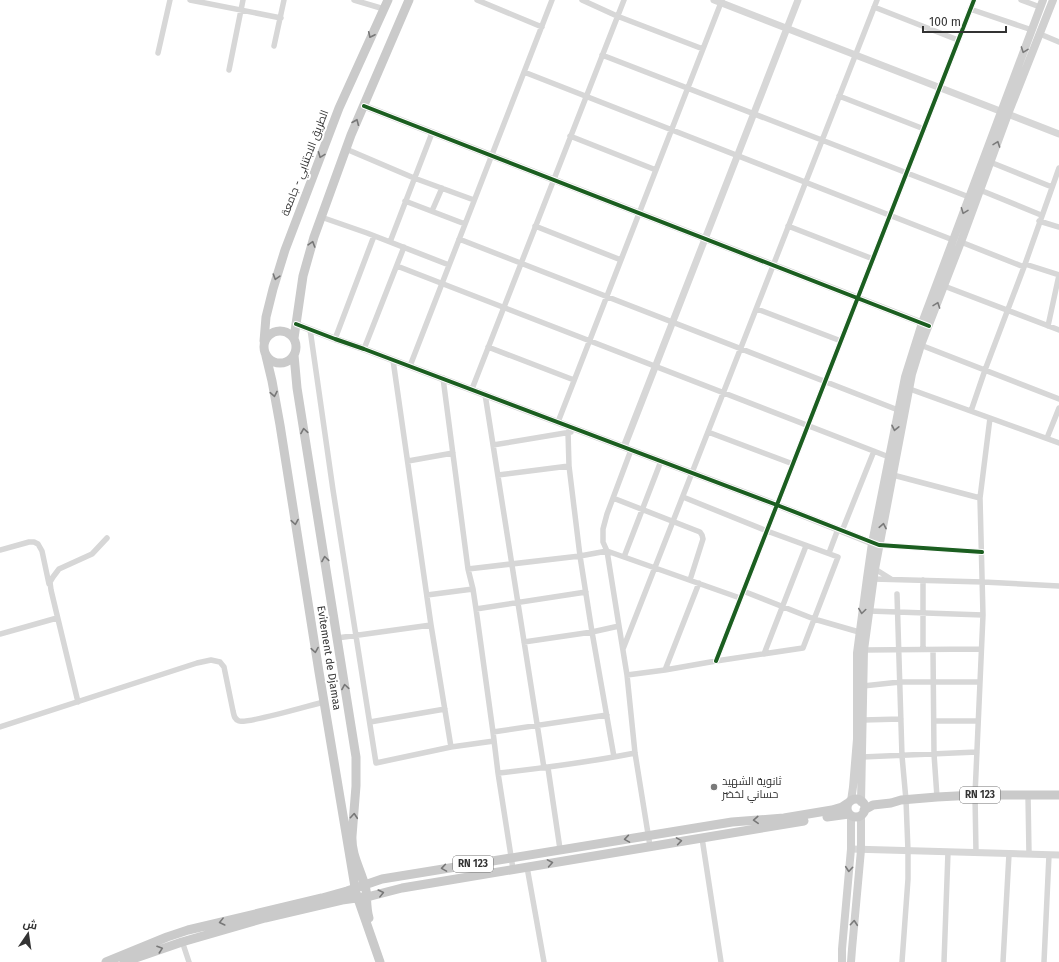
<svg xmlns="http://www.w3.org/2000/svg" width="1059" height="962" viewBox="0 0 1059 962" font-family="'Fira Sans',Cairo,sans-serif">
	<style>
		.lines { fill: none; stroke-linecap: round; stroke-linejoin: round }
		.minor { stroke: #d7d7d7; stroke-width: 5.5 }
		.tertiary { stroke: #d7d7d7; stroke-width: 7 }
		.secondary { stroke: #d0d0d0; stroke-width: 8 }
		.primary { stroke: #cacaca; stroke-width: 9 }
		.cycleway-casing { stroke: #fff; stroke-width: 6 }
		.cycleway { stroke: #1b5e20; stroke-width: 4 }
		.oneway { stroke: #777 }
		.oneway2 { stroke: #7a7a7a }
		.poi-dot { fill: #7a7a7a; stroke: #fff; stroke-width: 1.5 }
		.labels { text-anchor: middle; dominant-baseline: central; stroke-width: 4; stroke-linejoin: round; paint-order: stroke }
		.shield { fill: #fff; stroke: #707070; stroke-width: 1 }
		.shield-label { font-size: 10px; font-weight: bold; fill: #333 }
		.street-label { font-size: 11px; fill: #333; stroke: #fff }
		.poi-label { font-size: 11px; fill: #333; stroke: #fff; text-anchor: start }
	</style>
	<rect width="100%" height="100%" fill="#fff"/>
	<g class="lines">
		<path class="minor" d="M190,0L281,18
			M354,0L384,9
			M477,0L542,27
			M582,0L617,16L703,49
			M1021,0L1040,7
			M874,7L958,40
			M970,9L1032,30
			M1040,34L1059,42
			M274,46L284,0
			M158,53L170,0
			M602,55L969,197
			M229,70L243,0
			M524,72L953,240
			M839,96L924,129
			M570,136L656,170
			M346,149L414,178L474,200
			M990,162L1052,187
			M980,190L1041,215
			M405,201L465,224
			M432,211L442,188
			M321,217L367,233L449,265
			M1039,221L1059,227
			M535,226L621,260
			M788,226L873,259
			M459,239L898,410
			M390,242L432,133
			M961,242L1024,267
			M1025,264L1059,275
			M397,266L889,457
			M944,286L1059,330
			M757,309L841,341
			M1048,326L1059,275
			M310,329L333,490L376,763L451,747L494,741
			M335,339L374,236
			M918,344L1059,399
			M488,347L574,380
			M364,349L404,247
			M393,360L431,625L451,747
			M410,366L552,0
			M443,378L468,569L473,589L476,609L493,732L498,773L513,869
			M907,388L1059,443
			M472,389L624,0
			M485,394L544,768
			M971,411L985,370L1024,267L1059,168
			M558,422L722,0
			M568,432L569,466L580,556L592,632L614,757
			M708,432L793,464
			M1047,438L1059,408
			M493,445L571,432
			M631,450L607,514L603,529V542L607,551L740,598
			M408,461L453,453
			M498,475L569,466
			M893,475L980,498
			M613,498L700,532L702,535L703,539L690,580
			M842,531L874,451
			M879,545L982,552
			M0,550L29,542H34L38,544L42,551L49,584
			M829,553L838,529
			M624,557L661,461
			M468,569L580,556L607,551L619,626L627,675L635,753L650,846
			M875,569L891,579
			M873,579L983,582L1059,586
			M923,580V649
			M743,591L814,619L859,632
			M897,594L902,756L906,800L908,851V879L902,962
			M427,595L473,589
			M476,609L586,592
			M869,611L897,612L983,615
			M0,634L57,618
			M337,638L431,625
			M524,642L592,632L619,626
			M623,649L877,0
			M864,650L981,649
			M933,650L934,754L937,797
			M764,654L806,546
			M716,661L974,0
			M665,670L699,583
			M627,675L665,670L716,661L803,648L838,557L767,531L683,497
			M863,686L900,682H980
			M78,702L51,590L50,582L53,577L59,569L92,554L107,538
			M863,720L901,719
			M934,721H978
			M370,722L445,709
			M0,727L197,663L211,660L220,662L224,667L233,711C234,715 234,719 239,721C248,724 311,705 324,702
			M493,732L607,715
			M862,757L977,752
			M548,768L560,849
			M498,773C544,768 590,762 635,753
			M1028,795L1029,854
			M702,838L721,962
			M976,853L975,795L983,615L980,498L990,418
			M527,867L544,962
			M182,941L189,962
			M944,962L948,852
			M1003,962L1009,854
			M1044,962L1049,855"/>
		<path class="tertiary" d="M714,0L1059,134
			M364,106L927,325
			M296,324L335,339L364,349L777,505L877,545
			M624,447L798,0
			M851,849L1059,855"/>
		<path class="secondary" d="M851,801L853,787L857,739V653L867,578L872,543L905,377L922,323L1043,0
			M861,802L864,650L875,569L912,374L921,345L961,242L1008,114L1053,0
			M842,962V949L851,849V816
			M851,962L852,949L861,850V816"/>
		<path class="primary" d="M264 347a16 16 0 1 1 32 0a16 16 0 1 1-32 0Z
			M294,338L303,276L314,237L351,135L409,0
			M264,341L266,317L273,289L285,250L339,108L388,0
			M294,355L297,388L356,757V786L352,836C351,856 362,871 366,890C367,899 366,908 369,918
			M266,356L272,381L280,425L319,672L356,893L380,962
			M847 808a9 9 0 1 1 18 0a9 9 0 1 1-18 0Z
			M864,810L873,805L891,803L901,800L937,797L975,795H1059
			M827,817L849,814
			M106,962L167,937L188,930L322,898L347,891L382,879L732,822L784,818L832,810L842,807L848,803
			M124,962L182,942L265,918L342,900L371,896L402,888L804,821"/>
		<g class="cycleway-casing">
			<path id="cycleway" d="M364,106L929,326
				M296,324L335,339L364,349L777,505L879,545L982,552
				M716,661L974,0"/>
		</g>
		<use href="#cycleway" class="cycleway"/>
	</g>
	<defs><path id="oneway-chevron" d="M-2-3.5L2.5 0L-2 3.5" fill="none" stroke-width="1.6" stroke-linecap="round" stroke-linejoin="round"/></defs>
	<g class="oneway">
		<use href="#oneway-chevron" transform="translate(371 35) rotate(115)"/>
		<use href="#oneway-chevron" transform="translate(356 122) rotate(-67)"/>
		<use href="#oneway-chevron" transform="translate(321 155) rotate(111)"/>
		<use href="#oneway-chevron" transform="translate(312 244) rotate(-73)"/>
		<use href="#oneway-chevron" transform="translate(276 277) rotate(107)"/>
		<use href="#oneway-chevron" transform="translate(274 394) rotate(79)"/>
		<use href="#oneway-chevron" transform="translate(304 431) rotate(-99)"/>
		<use href="#oneway-chevron" transform="translate(295 522) rotate(81)"/>
		<use href="#oneway-chevron" transform="translate(325 559) rotate(-99)"/>
		<use href="#oneway-chevron" transform="translate(315 650) rotate(81)"/>
		<use href="#oneway-chevron" transform="translate(345 687) rotate(-99)"/>
		<use href="#oneway-chevron" transform="translate(354 816) rotate(-85)"/>
		<use href="#oneway-chevron" transform="translate(756 820) rotate(177)"/>
		<use href="#oneway-chevron" transform="translate(627 839) rotate(171)"/>
		<use href="#oneway-chevron" transform="translate(679 841) rotate(-9)"/>
		<use href="#oneway-chevron" transform="translate(550 863) rotate(-10)"/>
		<use href="#oneway-chevron" transform="translate(444 868) rotate(171)"/>
		<use href="#oneway-chevron" transform="translate(381 893) rotate(-14)"/>
		<use href="#oneway-chevron" transform="translate(222 922) rotate(166)"/>
		<use href="#oneway-chevron" transform="translate(160 949) rotate(-19)"/>
	</g>
	<g class="oneway2">
		<use href="#oneway-chevron" transform="translate(1024 50) rotate(110)"/>
		<use href="#oneway-chevron" transform="translate(997 144) rotate(-70)"/>
		<use href="#oneway-chevron" transform="translate(964 211) rotate(111)"/>
		<use href="#oneway-chevron" transform="translate(937 305) rotate(-70)"/>
		<use href="#oneway-chevron" transform="translate(895 428) rotate(102)"/>
		<use href="#oneway-chevron" transform="translate(883 526) rotate(-79)"/>
		<use href="#oneway-chevron" transform="translate(862 611) rotate(98)"/>
		<use href="#oneway-chevron" transform="translate(849 869) rotate(95)"/>
		<use href="#oneway-chevron" transform="translate(854 923) rotate(-85)"/>
	</g>
	<circle class="poi-dot" cx="714" cy="787" r="4"/>
	<g class="labels">
		<g class="shield">
			<rect x="960" y="787" width="40" height="16" rx="3"/>
			<rect x="453" y="856" width="40" height="16" rx="3"/>
		</g>
		<g class="shield-label">
			<text x="980" y="795">RN 123</text>
			<text x="473" y="864">RN 123</text>
		</g>
		<g class="street-label">
			<text transform="translate(305 163) rotate(-69)">الطريق الاجتنابي - جامعة</text>
			<text transform="translate(329 658) rotate(81)">Evitement de Djamaa</text>
		</g>
		<g class="poi-label">
			<text x="722" y="781">ثانوية الشهيد<tspan x="722" dy="13">حساني لخضر</tspan></text>
		</g>
	</g>
	<g transform="translate(28 934) rotate(13)" stroke="#ffffff" stroke-width="3" paint-order="stroke">
	<path d="M0-3L7 15L0 10L-7 15Z" fill="#333333"/>
	<text y="-6" font-size="11" font-weight="bold" text-anchor="middle" fill="#333333">ش</text>
	</g>
	<path d="M923 26v6h83v-6" fill="none" stroke="#333333" stroke-width="2"/>
	<text x="929" y="26" font-size="12" fill="#333333" stroke="#ffffff" stroke-width="3" paint-order="stroke">100 m</text>
</svg>
